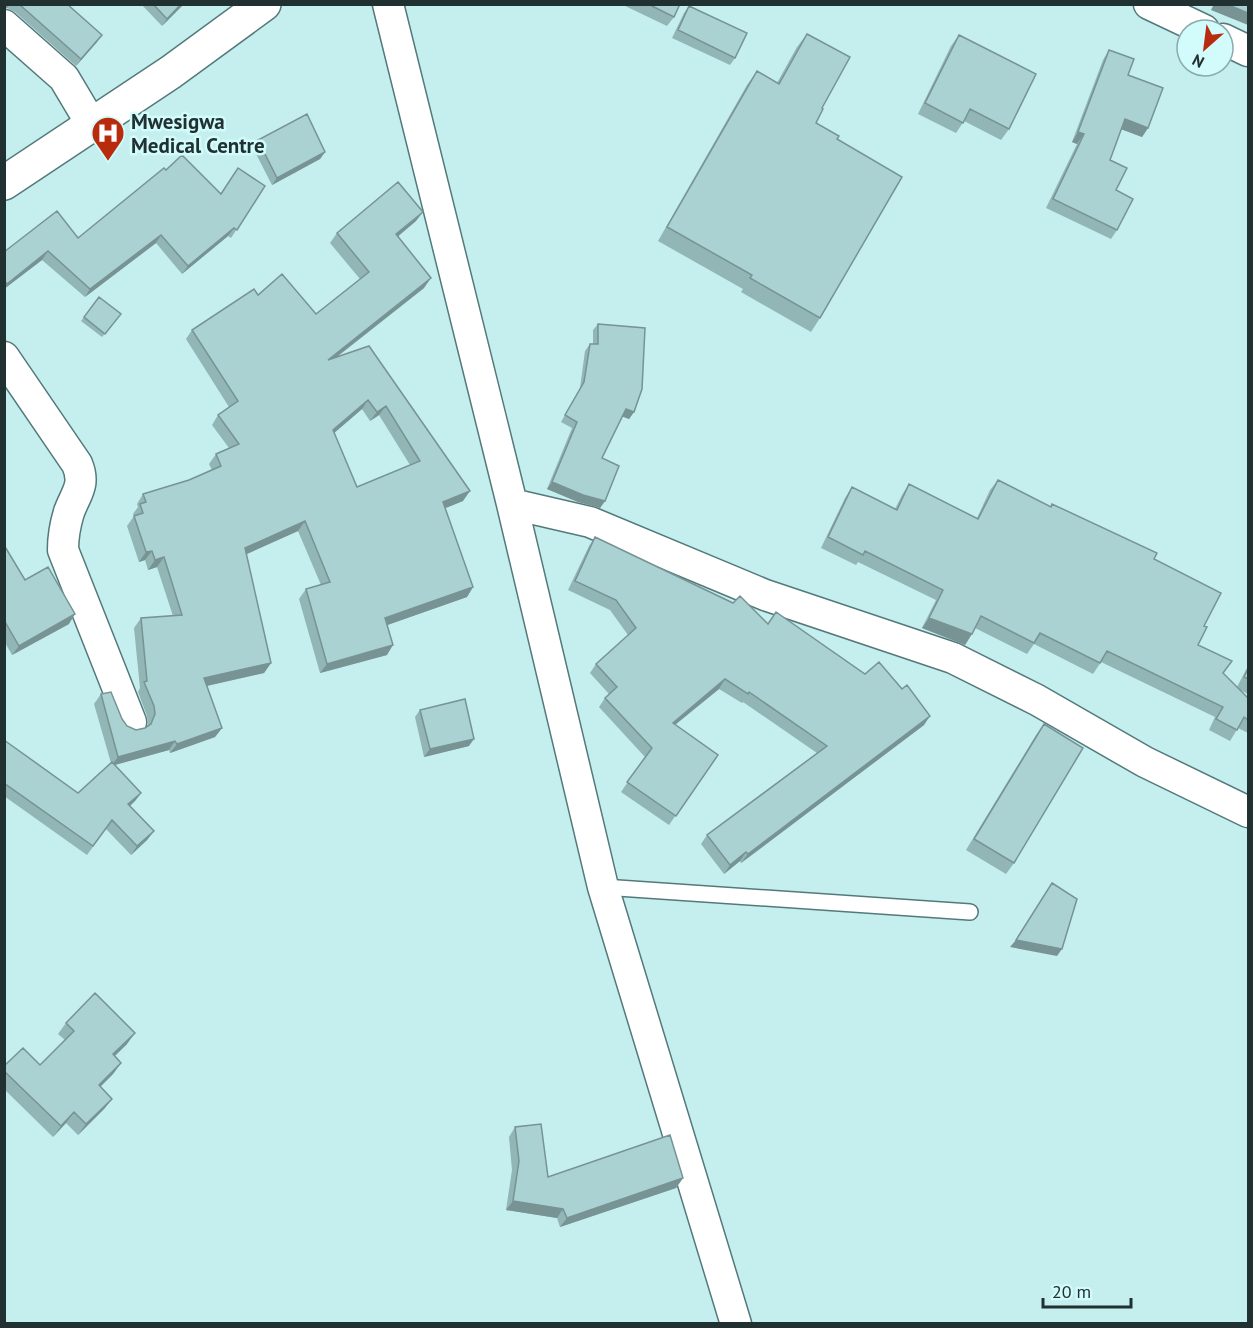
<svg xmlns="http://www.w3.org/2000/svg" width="1253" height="1328" viewBox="0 0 1253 1328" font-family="'PT Sans',sans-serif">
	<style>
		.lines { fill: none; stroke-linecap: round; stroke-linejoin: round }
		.service-casing { stroke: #54797a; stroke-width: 18 }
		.minor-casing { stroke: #54797a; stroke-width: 33 }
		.secondary-casing { stroke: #54797a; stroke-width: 36 }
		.service { stroke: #fff; stroke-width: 15 }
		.minor { stroke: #fff; stroke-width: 30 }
		.secondary { stroke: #fff; stroke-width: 33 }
		.wall { fill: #92b5b5; fill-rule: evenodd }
		.shaded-wall { fill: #779393 }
		.building { fill: #aad2d2; stroke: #779393; stroke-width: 1.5; fill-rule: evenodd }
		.labels { text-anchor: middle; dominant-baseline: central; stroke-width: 5; stroke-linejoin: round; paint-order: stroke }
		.poi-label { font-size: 21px; font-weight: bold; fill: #213131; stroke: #d2fbfc; text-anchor: start }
	</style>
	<rect width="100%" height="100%" fill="#c5eeee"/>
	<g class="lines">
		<g class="service-casing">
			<path id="service" d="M603,887L970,912"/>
		</g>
		<g class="minor-casing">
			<path id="minor" d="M388,4L512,504L603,887L736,1324
				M1149,4L1204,30
				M4,25L64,78L92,125
				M1223,39L1248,51
				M4,357L77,464C86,485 76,493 69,512C65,525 63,536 63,550L131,722
				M512,504L590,522L765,595L953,658L1037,700L1145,762L1248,812"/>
		</g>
		<g class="secondary-casing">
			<path id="secondary" d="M4,183L171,72L264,4"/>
		</g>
		<use href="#service" class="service"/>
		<use href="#minor" class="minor"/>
		<use href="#secondary" class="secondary"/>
	</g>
	<path class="wall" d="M4,4H67L97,42L76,66L15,12L7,8H4Z
		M141,4H184L162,26Z
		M621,4H680L674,17L667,26Z
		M689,6L735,58L730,65L672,38L684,13Z
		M807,34L822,108L816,123L837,139L820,318L811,332L741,292L743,289L658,241L747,85L757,71L777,83L797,47Z
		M959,35L1009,129L1001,140L964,121L956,133L918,114L951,46Z
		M1109,50L1128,75L1148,128L1142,137L1121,129L1110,160L1116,190L1117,230L1111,239L1046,208L1077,144L1072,142L1103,60Z
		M258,140L325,152L320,159L272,185L253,148Z
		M166,170L220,194L265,186L231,238L228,236L182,274L156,243L85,297L42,260L4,289V252L78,238Z
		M416,221L398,236L424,288L337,357L369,346L463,501L445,508L473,587L467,597L387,625V655L320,673L299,599L306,589L321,585L298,531L246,554L271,663L264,673L207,686L222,728L215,737L170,753L169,750L115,765L141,793L135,801L130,806L154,831L147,840L131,855L106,829L87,855L4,796V740L78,793L111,763L94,704L101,694L127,726L136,730L145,728L147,726L148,724L147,716L138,692L140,688L134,628L141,618L173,616L157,567L148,570L145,560L139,562L127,526L134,516L133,514L138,507L137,504L143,494L189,480L212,470L209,464L216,454L229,448L212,425L218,415L229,407L186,339L192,330L258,295L316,314L360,279L330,243L337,233ZM362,409L370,421L379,415L410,465L357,487L334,433Z
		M99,297L118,318L102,337L81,321Z
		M598,324L634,412L629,419L622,416L602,458L605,501L600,508L578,502L547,489L572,428L561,422L580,388L585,351L590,344H593V330Z
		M998,480L1154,559L1204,626L1198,645L1223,673L1237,687L1248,666V694L1240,690L1248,698V733L1238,728L1230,741L1209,730L1215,717L1101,662L1093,674L1034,644L1027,654L975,628L965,645L922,628L936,600L858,562L856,565L821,548L845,498L852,487L895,509L902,495L909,484L977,518L990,490Z
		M595,537L768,624L776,612L924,725L741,863L740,861L724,874L701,844L707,835L817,753L743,702L742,703L719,689L675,725L718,755L669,825L621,792L645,757L599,707L605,698L609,694L590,673L596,664L628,635L610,610L568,590L589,546Z
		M4,545L25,580L69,624L12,655L4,641Z
		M420,710L469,746L424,757L415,717Z
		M1044,724L1014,863L1006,874L966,850L1036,735Z
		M66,1023L127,1044L115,1056L121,1063L113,1074L100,1087L112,1099L104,1109L78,1135L66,1123L53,1137L4,1089V1066L40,1065L65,1040L58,1034Z
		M515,1127L548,1177L683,1178L676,1188L560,1227L557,1218L506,1210L512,1170L509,1137Z"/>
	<path class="shaded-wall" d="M4,4H9L7,8H4Z
		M181,4H184L162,26L167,19Z
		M1214,4H1226L1248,13V25L1211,10Z
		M102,35L97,42L76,66L81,59Z
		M1125,119L1148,128L1142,137L1118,128Z
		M1078,132L1084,134L1077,144L1072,142Z
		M325,152L320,159L272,185L277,178Z
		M423,212L416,221L389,244L396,234Z
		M234,228L228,236L182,274L188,266Z
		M161,235L156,243L85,297L90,289Z
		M48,251L42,260L4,289V287L7,284Z
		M431,278L424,288L321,369L328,360Z
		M368,400L362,409L326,440L333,430Z
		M386,406L379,415L370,421L377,412Z
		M626,409L634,412L629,419L621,416Z
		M552,482L605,501L600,508L578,502L547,489Z
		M470,491L463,501L436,512L443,502Z
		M305,521L298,531L238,558L245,548Z
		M152,551L145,560L139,562L146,552Z
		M164,557L157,567L148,570L155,560Z
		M473,587L467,597L379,628L385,618Z
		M75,614L69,624L12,655L19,646Z
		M929,618L972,634L965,645L922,628Z
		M393,645L387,655L320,673L327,664Z
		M271,663L264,673L197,688L204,678Z
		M725,679L719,689L666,732L673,723Z
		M930,716L924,725L741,863L748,854Z
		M222,728L215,737L170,753L177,744Z
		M474,739L469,746L424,757L430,749Z
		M175,741L169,750L111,766L118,757Z
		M141,793L135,801L122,813L128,804Z
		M154,831L147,840L131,855L137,846Z
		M746,852L740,861L724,874L730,865Z
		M1016,940L1062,949L1057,956L1010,947Z
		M135,1033L127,1044L105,1065L113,1054Z
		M121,1063L113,1074L91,1096L99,1085Z
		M112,1099L104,1109L78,1135L86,1124Z
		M74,1112L66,1123L53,1137L61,1126Z
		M683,1178L676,1188L560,1227L567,1218Z
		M513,1201L563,1209L557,1218L506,1210Z"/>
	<path class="building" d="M19,4H67L102,35L81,59Z
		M153,4H181L167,19Z
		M648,4H680L674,17Z
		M1226,4H1248V13Z
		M689,6L747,33L735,58L678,30Z
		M807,34L850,57L822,108L823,109L816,123L839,136L837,139L902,177L820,318L750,278L752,275L667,227L757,71L779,84Z
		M959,35L1036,74L1009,129L970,109L963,123L925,103Z
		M1109,50L1134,59L1128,75L1163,88L1148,128L1125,119L1110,160L1127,168L1116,190L1133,199L1117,230L1053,199L1084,134L1078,132Z
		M307,114L325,152L277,178L258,140Z
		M182,155L221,194L238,168L265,186L237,230L234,228L188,266L161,235L90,289L48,251L7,284L4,280V252L57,211L78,238L164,168L166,170Z
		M398,182L423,212L396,234L431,278L328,360L369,346L470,491L443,502L473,587L385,618L393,645L327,664L306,589L330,582L305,521L245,548L271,663L204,678L222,728L177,744L175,741L118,757L101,694L111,692L122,719L127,726L136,730L145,728L151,724L155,714L154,706L144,682L147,681L141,618L182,615L164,557L155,560L152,551L146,552L134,516L143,513L140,504L146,502L143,494L189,480L221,466L216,454L239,444L218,415L238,401L192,330L254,289L258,295L282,274L316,314L369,272L337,233ZM368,400L377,412L386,406L420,461L357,487L333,430Z
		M99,297L121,314L105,334L84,317Z
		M598,324L645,328L642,389L634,412L626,409L602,458L619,466L605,501L583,495L552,482L577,422L565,415L584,382L590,344H598Z
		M998,480L1051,507L1052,504L1157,553L1154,559L1221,593L1204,626L1207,627L1198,645L1232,661L1223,673L1248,698V720L1244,717L1237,730L1216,719L1223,707L1107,651L1100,663L1040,633L1034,643L981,616L972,634L929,618L943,590L865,551L863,555L828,537L852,487L897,510L909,484L978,519Z
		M595,537L733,603L740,596L768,624L776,612L865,674L879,662L902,689L907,685L930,716L748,854L746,852L730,865L707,835L827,746L749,692L748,694L725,679L673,723L718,755L676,816L627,782L652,748L605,698L617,687L596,664L636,628L616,600L575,581Z
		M4,545L25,580L48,567L75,614L19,646L4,620Z
		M1248,669V679L1244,677Z
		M465,699L474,739L430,749L420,710Z
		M1044,724L1083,748L1014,863L974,839Z
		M4,740L78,793L112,762L141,793L128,804L154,831L137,846L112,820L93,846L4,783Z
		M1052,883L1077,899L1062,949L1016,940Z
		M95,993L135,1033L113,1054L121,1063L99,1085L112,1099L86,1124L74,1112L61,1126L4,1071V1066L23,1048L40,1065L74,1031L66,1023Z
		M541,1124L548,1177L670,1135L683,1178L567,1218L563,1209L513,1201L519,1161L515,1127Z"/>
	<defs>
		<g id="hospital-pin" transform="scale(1.725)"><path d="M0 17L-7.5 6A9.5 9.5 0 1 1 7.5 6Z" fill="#b82c0d" stroke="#d2fbfc"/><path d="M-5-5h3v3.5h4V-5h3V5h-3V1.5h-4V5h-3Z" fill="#fff"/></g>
	</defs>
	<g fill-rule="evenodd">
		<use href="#hospital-pin" x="108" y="133"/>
	</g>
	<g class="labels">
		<g class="poi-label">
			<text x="131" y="121">Mwesigwa<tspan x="131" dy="24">Medical Centre</tspan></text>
		</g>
	</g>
	<rect width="1253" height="1328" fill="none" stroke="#213131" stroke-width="12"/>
	<g transform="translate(1205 48) rotate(208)"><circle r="28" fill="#d2fbfc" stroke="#8baaab" stroke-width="1.5"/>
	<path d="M0-4.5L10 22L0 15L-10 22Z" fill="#b82c0d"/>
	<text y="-9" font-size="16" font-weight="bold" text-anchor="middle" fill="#213131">N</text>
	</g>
	<path d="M1043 1298v9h88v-9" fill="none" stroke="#213131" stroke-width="3"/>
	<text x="1052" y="1298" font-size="18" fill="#213131" stroke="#d2fbfc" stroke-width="4.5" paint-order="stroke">20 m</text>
</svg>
